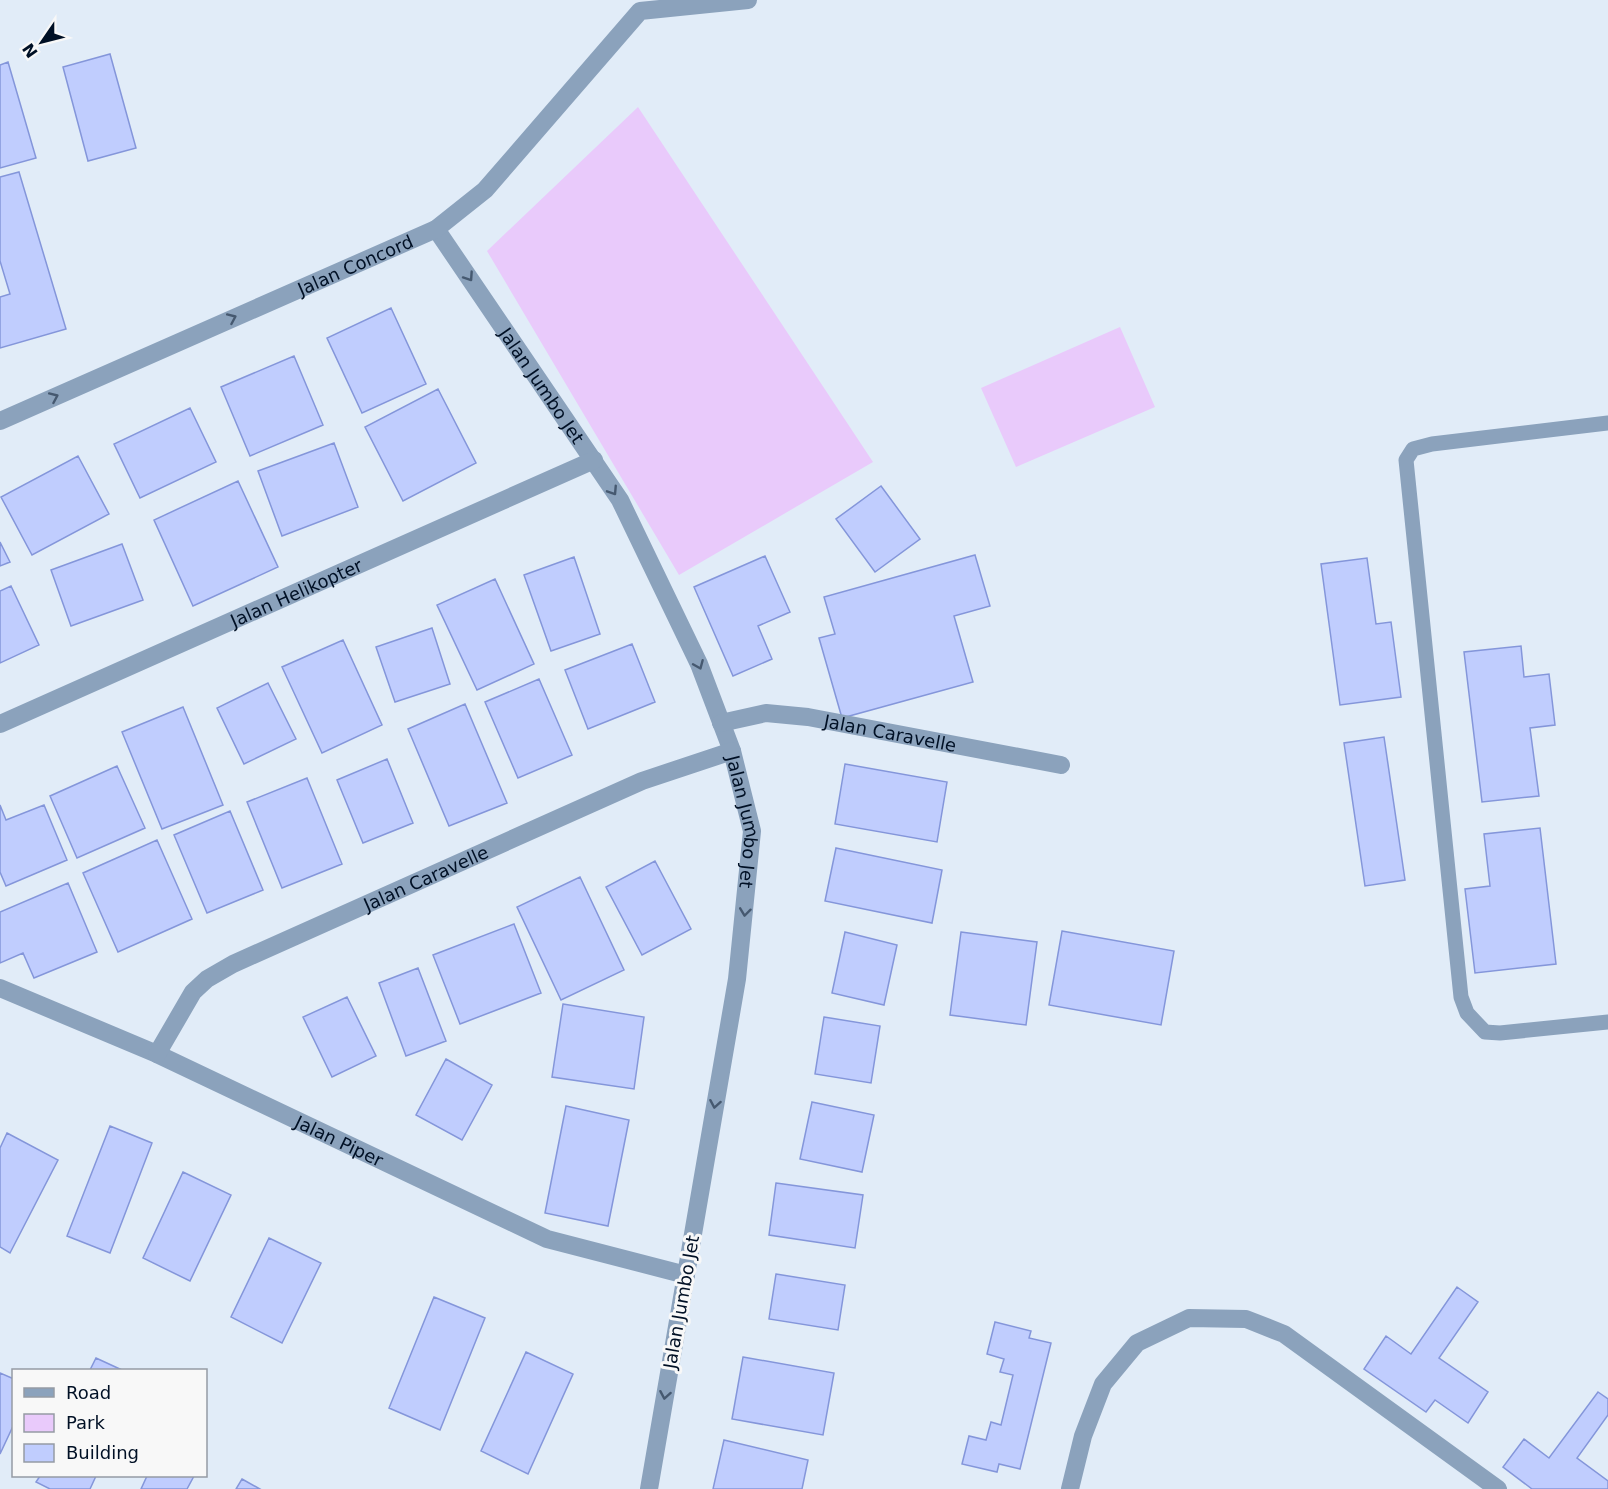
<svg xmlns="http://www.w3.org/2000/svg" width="1608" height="1489" viewBox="0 0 1608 1489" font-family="'DejaVu Sans',sans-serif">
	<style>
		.green { fill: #e9cafb }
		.building { fill: #c0cdfe; stroke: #8496da; stroke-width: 1.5 }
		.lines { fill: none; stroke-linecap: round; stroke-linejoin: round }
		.service { stroke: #8ba2bc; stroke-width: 15 }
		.minor { stroke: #8ba2bc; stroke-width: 18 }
		.tertiary { stroke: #8ba2bc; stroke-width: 18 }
		.oneway { stroke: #465970 }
		.labels { text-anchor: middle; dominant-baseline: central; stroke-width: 6; stroke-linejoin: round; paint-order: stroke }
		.street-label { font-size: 18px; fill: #001025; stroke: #f8f8f8 }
	</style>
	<rect width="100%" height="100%" fill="#e1ecf8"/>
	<path class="green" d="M638,107L873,462L679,575L487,251Z
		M1120,327L1155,407L1016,467L981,388Z"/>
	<path class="building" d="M110,54L136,148L88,161L63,67Z
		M8,62L36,158L0,168V65Z
		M19,172L66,329L0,348V297L10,294L0,261V177Z
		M391,308L426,384L362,413L327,338Z
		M294,356L323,425L250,456L221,387Z
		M438,389L476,463L403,501L365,427Z
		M190,408L216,462L140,498L114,444Z
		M334,443L358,507L282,536L258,471Z
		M78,456L109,514L32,555L1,497Z
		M238,481L278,567L193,606L154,520Z
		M881,486L920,539L875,572L836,519Z
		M0,542L10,562L0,566Z
		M122,544L143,600L71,626L51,570Z
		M975,555L990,606L954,616L973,682L842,718L819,638L835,634L824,597Z
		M765,556L790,612L758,626L772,659L733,676L694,587Z
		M574,557L600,634L551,651L524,575Z
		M1367,558L1376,624L1391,622L1401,697L1340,705L1321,564Z
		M495,579L534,664L477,690L437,605Z
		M11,586L39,645L0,663V591Z
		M432,628L450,684L395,702L376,647Z
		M343,640L382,725L322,753L282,667Z
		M632,644L655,702L588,729L565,670Z
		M1521,646L1524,677L1549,674L1555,725L1530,728L1539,796L1482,802L1464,652Z
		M539,679L572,755L518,778L485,702Z
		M268,683L296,739L244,764L217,708Z
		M465,704L507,803L449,826L408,729Z
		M183,707L223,805L162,829L122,732Z
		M1384,737L1405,880L1365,886L1344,743Z
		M387,759L413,823L363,843L337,780Z
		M845,764L947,782L937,842L835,824Z
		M117,766L145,828L77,858L50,796Z
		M307,778L342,864L282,888L247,802Z
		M0,805L6,820L44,805L67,860L6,886L0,872Z
		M230,811L263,890L207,913L174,835Z
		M1540,828L1556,964L1475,973L1465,889L1490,886L1484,834Z
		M157,840L192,919L118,952L83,873Z
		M836,848L942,870L932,923L825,901Z
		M655,861L691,929L642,955L606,887Z
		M580,877L624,970L561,1000L517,907Z
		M68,883L97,952L34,978L23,953L0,963V912Z
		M514,924L541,993L460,1024L433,955Z
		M1062,931L1174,951L1161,1025L1049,1005Z
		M845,932L897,945L884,1005L832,993Z
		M961,932L1037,942L1026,1025L950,1015Z
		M418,968L446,1041L406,1056L379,983Z
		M347,997L376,1056L332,1077L303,1017Z
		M563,1004L644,1017L634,1089L552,1077Z
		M824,1017L880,1026L871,1083L815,1074Z
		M446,1059L492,1085L462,1140L416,1115Z
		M812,1102L874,1115L862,1172L800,1159Z
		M566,1106L629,1120L608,1226L545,1213Z
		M110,1126L152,1143L110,1253L67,1236Z
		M7,1133L58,1160L10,1253L0,1247V1148Z
		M183,1172L231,1195L190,1281L143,1258Z
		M776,1183L863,1195L855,1248L769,1235Z
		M269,1238L321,1263L282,1343L231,1317Z
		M776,1274L845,1285L838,1330L769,1319Z
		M1457,1287L1478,1302L1439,1358L1488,1392L1468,1423L1435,1400L1426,1412L1364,1369L1386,1336L1411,1354Z
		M434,1297L485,1318L440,1430L389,1408Z
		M995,1322L1031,1331L1029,1338L1051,1343L1020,1469L999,1464L997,1472L962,1464L969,1436L986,1440L991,1422L1001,1425L1013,1375L1000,1372L1004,1359L987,1354Z
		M526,1352L573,1374L528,1474L481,1451Z
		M743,1357L834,1373L823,1435L732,1419Z
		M96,1358L122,1370H90Z
		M0,1373L14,1379V1424L0,1454Z
		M1598,1392L1608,1399V1415L1577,1458L1608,1481V1489H1532L1503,1467L1524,1439L1549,1458Z
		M724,1440L808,1460L802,1489H713Z
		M40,1476H96L90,1489H50L36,1482Z
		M147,1476H194L187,1489H141Z
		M242,1479L260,1489H236Z"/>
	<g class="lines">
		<path class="service" d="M1608,423L1432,444L1413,449L1406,460L1461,997L1467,1013L1485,1032L1500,1033L1608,1022"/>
		<g class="minor">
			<path id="s1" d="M436,229L620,500L699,664L732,751L752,831L737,979L649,1489"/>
			<path id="s2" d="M721,723L766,713L808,717L1061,765"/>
			<path id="s3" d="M0,724L594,460"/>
			<path id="s4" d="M0,988L157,1054L547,1239L686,1275"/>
			<path id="s5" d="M157,1054L193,992L207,979L233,964L642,781L732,751"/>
			<path d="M1070,1489L1083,1436L1103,1384L1137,1343L1189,1318L1246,1319L1284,1334L1498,1489"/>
		</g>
		<path class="tertiary" id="s6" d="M0,421L436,229L485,190L640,11L748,0"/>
	</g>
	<defs><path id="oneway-chevron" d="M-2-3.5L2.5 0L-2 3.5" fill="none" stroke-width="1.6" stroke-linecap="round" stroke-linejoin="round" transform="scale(1.5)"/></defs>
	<g class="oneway">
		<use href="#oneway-chevron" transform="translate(469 277) rotate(56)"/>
		<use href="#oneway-chevron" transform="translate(232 318) rotate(-24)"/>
		<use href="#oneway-chevron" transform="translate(54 397) rotate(-24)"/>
		<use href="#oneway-chevron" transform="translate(613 491) rotate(57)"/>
		<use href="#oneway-chevron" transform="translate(699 665) rotate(67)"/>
		<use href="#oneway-chevron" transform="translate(745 912) rotate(97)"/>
		<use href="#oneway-chevron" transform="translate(715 1104) rotate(100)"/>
		<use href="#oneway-chevron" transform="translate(665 1395) rotate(100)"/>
	</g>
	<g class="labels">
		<g class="street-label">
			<text stroke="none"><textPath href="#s6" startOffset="388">Jalan Concord</textPath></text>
			<text stroke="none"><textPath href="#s1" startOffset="189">Jalan Jumbo Jet</textPath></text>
			<text stroke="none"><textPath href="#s3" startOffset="324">Jalan Helikopter</textPath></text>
			<text stroke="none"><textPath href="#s2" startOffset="172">Jalan Caravelle</textPath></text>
			<text stroke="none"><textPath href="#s1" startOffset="675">Jalan Jumbo Jet</textPath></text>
			<text stroke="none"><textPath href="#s5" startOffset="332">Jalan Caravelle</textPath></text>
			<text stroke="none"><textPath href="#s4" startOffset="372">Jalan Piper</textPath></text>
			<text transform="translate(681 1302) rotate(-80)">Jalan Jumbo Jet</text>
		</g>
	</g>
	<rect x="12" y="1369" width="195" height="108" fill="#f8f8f8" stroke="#959ba4" stroke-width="1.5"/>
	<rect x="24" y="1388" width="30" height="9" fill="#8ba2bc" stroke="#959ba4" stroke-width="1.5"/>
	<text x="66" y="1399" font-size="18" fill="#001025">Road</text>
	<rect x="24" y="1414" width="30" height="18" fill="#e9cafb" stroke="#959ba4" stroke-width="1.5"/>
	<text x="66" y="1429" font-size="18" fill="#001025">Park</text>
	<rect x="24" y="1444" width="30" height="18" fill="#c0cdfe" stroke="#959ba4" stroke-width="1.5"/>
	<text x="66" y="1459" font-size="18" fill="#001025">Building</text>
	<g transform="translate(42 42) rotate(235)" stroke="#f8f8f8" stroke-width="4.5" paint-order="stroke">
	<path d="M0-4.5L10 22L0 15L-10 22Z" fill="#001025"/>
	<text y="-9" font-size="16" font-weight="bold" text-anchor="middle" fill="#001025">N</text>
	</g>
</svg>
